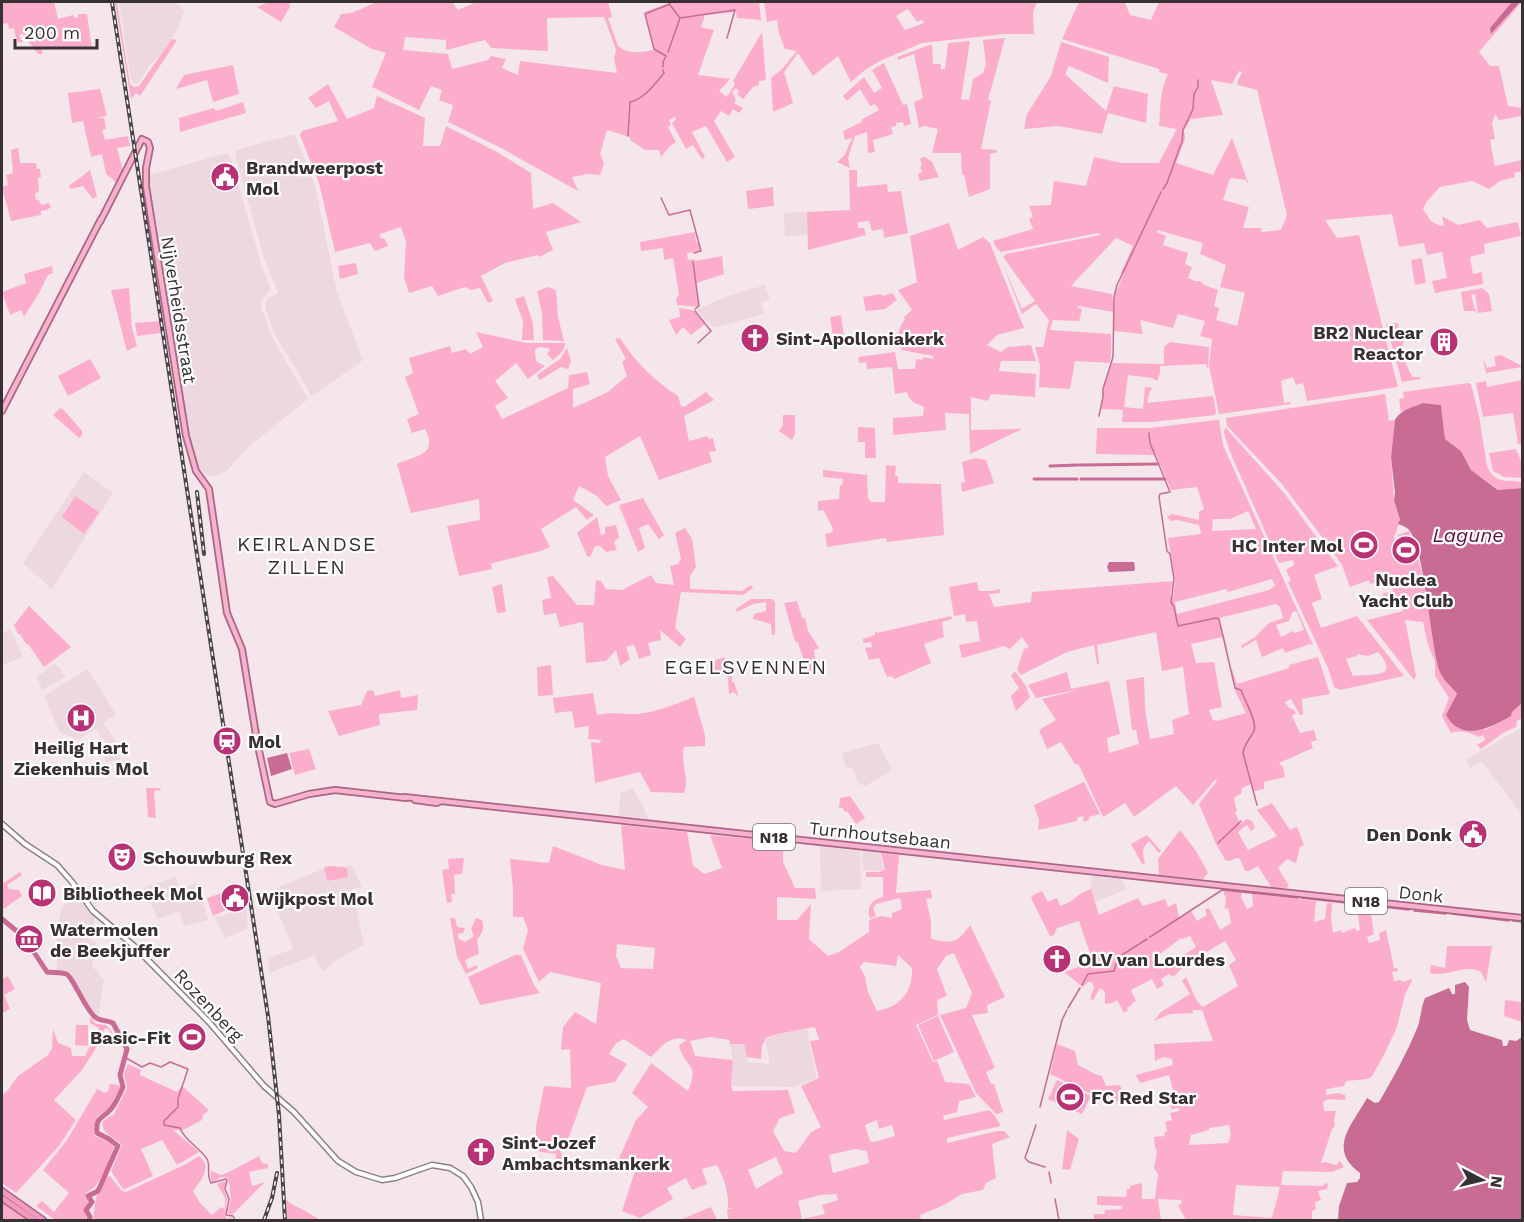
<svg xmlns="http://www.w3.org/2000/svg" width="1524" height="1222" viewBox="0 0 1524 1222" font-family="'Work Sans',sans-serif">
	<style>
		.built { fill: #eed8df }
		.green { fill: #fdadcc; fill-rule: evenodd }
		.water { fill: #c86c93 }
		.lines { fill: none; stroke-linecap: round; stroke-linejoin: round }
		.stream { stroke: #c86c93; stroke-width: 1.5 }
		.canal { stroke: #c86c93; stroke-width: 3 }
		.river { stroke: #c86c93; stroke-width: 5 }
		.secondary-casing { stroke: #8d8185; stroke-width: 7 }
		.primary-casing { stroke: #af6484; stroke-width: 8 }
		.trunk-casing { stroke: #af6484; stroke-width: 8 }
		.secondary { stroke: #fff; stroke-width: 4 }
		.primary { stroke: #f5b3cf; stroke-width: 4.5 }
		.trunk { stroke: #f29abf; stroke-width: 5 }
		.rail-casing { stroke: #4c4548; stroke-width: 4 }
		.rail { stroke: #fff; stroke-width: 1.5; stroke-dasharray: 4.5; stroke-linecap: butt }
		.labels { text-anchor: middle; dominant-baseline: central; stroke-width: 4.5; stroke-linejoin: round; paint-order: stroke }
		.shield { fill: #fff; stroke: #736f70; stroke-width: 1.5 }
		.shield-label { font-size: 16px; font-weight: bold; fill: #373133 }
		.poi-label { font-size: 18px; font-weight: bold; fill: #373133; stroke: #fff; text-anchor: start }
		.street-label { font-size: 18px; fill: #373133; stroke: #fff }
		.water-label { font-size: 20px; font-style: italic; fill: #620e3a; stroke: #fff }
		.neighbourhood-label { font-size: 20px; letter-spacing: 1.5px; fill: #373133; stroke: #fff }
	</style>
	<rect width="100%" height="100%" fill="#f4e6eb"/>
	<path class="built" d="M119,2H175L183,9L184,12L175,34L163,54L152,62L138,83H134L131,80Z
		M291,135H295L315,185L337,292L362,358L361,362L312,396L275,335L265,308L267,299L278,293L264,258L235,154L236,150Z
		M227,153L230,155L262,267L271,289L262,300L261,307L272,337L308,399L247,448L227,471L218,475L207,476L197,466L187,433L147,180L149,175Z
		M807,212L808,235L785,236L784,213Z
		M765,285L770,300L761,302L764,314L714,328L696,310L728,296Z
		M84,472L113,493L52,589L23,563Z
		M10,628L23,657L2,665V635Z
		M55,663L66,677L42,690L37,677Z
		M87,669L116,714L103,723L119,745L121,767L117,768L114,760L106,763L101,746L106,743L96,728L78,740L59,731L44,696Z
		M1522,727V815L1481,761L1470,768L1466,760Z
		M878,743L892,770L864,787L863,784L859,785L852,768H847L841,753Z
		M633,788L649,819L618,815L621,792Z
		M820,846L860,851L861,889L821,891Z
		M862,850L880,853L884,869L881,871L863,870Z
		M330,866H352L362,887L352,889L364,945L341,957L323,971L317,964L315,955L270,973L268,958L293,949L276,907L284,904L277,888Z
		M1092,876L1121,879L1127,889L1094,902L1091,889Z
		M176,877L180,888L197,883L208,920L184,926L179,912L158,919L143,888Z
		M75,897L95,917L91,940L96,942L92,966L104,980L98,1018L81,996L72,973H57L56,931L62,907Z
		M246,907L248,929L225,938L214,918Z
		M807,1029L817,1078L794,1087L731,1086L733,1060L730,1044H744L748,1062L770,1064L765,1040L777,1034Z"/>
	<path class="green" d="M2,2H42L43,3L54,2L58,19L73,15L74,18H78V14H87L92,49L86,47L42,49V54H38L22,33L19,36L24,41L19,43L15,35L14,28L9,29L8,23L2,24Z
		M115,2H117L130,84L134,87L139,86L172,39L177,40L140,96L136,93L131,99Z
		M269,2H289L290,7L281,22L257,7Z
		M377,2H452L458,10L476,2H608L612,17L608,18L618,46C628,55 642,52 654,50L644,12L669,3L668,2H759L761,20L737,18L736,12L705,15L701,27L714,30L698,75L730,79L719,91L727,97L735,84L733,81L762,32L766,80L759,81V85L753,87L743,99L737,94L739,91L736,88L732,92L736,100L734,103L743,108L739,113L733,109L729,116L721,111L714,121L735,157L727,162L706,126L692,132L705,157L702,159L693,145L686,149L672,123L676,119L675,117L669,120L671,125L668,127L676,142L669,147L661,157L659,150H645L630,140V137L607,130L600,154L604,163L600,175L588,174L572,177L578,191L501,148L448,122L453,105L439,100L442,90L431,86L419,110L372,87L386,53L372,49L334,27L341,14L351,13ZM604,17L616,50L614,58L617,73L520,61L518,75L502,68L506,59L491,56L488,60L452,69L448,54L403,50L405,37L446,40V50L485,40L491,48L548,51L547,18Z
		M764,2H1042L1036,4L1033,13L1034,34H1005L922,43L880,61L865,70L851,82L838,56L813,76L798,53L784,72L793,103L773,112L771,78L783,68L797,51L785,49L779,33L777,20L767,22ZM908,9L917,22L922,20L924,23L905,30L896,16Z
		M1079,2H1122L1125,3L1130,15L1151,20L1159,2H1522L1479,52L1490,66H1499L1508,106L1522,108V116L1499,120L1495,114L1492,124L1495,139L1490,140L1495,166L1522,160V176L1521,171L1514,173L1515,177L1500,181L1489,189L1472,181L1440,187L1427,201L1423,209L1431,221L1440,226L1444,225L1442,216L1458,225L1480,220L1487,228L1518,222L1521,236L1484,244L1485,253L1470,257L1473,274L1482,272L1483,284L1435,293L1432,281L1447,278L1442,252L1427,255L1424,243L1399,247L1392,214L1325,220L1337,238L1359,235L1398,387L1307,401L1303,383L1296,385L1293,377L1281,381L1284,403L1290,402L1291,404L1219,414L1209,366L1212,339L1200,336L1205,321L1178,314L1173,328L1140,320L1143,334L1114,331V312L1078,306V308L1082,309L1079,321L1053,320L1050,330L1111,334V358L1109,363L1075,361L1070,389L1039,387L1040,365L1035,347H1043L1049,320L1036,304L1022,314L1002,262L1022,309L1035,301L1003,257L1006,254L1100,235L1099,233L1001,252L997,249L993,241L1033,229L1029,219L1033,217L1029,206L1051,205L1054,181L1086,186L1094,157L1122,163H1159L1177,129L1159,126C1161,105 1159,94 1168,74L1159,72V69L1062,39ZM1239,71L1242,72L1237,83L1238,85L1257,90L1287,215L1281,230L1262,232L1261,228H1243L1249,207L1223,200L1230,178L1246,180L1249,185L1232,138L1213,175L1176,163L1185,139L1184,130L1191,119L1223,115L1211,80L1232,84ZM1157,230L1203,243L1200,254L1226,265L1220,287L1245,293L1237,326L1216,320L1219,308L1214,306L1218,290L1204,285L1200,281H1195L1188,278L1192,267L1185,264L1188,253L1163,245L1166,236L1157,232ZM1116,238L1133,246L1121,273L1123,275L1115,295L1114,309L1112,294L1071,286Z
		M1005,38L988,100L991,101L981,149L997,150V152L990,154V189L969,197L964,175H962L961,153H932L938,129L924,126L919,128L914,102L923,98L914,54L898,60L897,57L932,44L933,64H941V69H945L948,43L970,41L961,99L969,100L973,79L983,73L986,64L983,40Z
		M1061,42L1109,57L1108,83L1069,66L1065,74L1106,111L1114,86L1148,94L1146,123L1108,113L1102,134L1059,126L1024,129L1027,114L1051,76Z
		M884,63L903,105L907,104L911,124L904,126L903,122L896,123V126L891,127L893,134L873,140L875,152L868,153L867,132L855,136L848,158L850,168L837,162L844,156L852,138L845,140L843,131L862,122L861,120L879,110L875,104L870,106L860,89L847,101L843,96L864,77L874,93L882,88L872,70Z
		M233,65L239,94L213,102L207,80L176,89L184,75Z
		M328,84L347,119L374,108L377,96L425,118L423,146H440L446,126L497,152L531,173L533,209L553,203L581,222L546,232L553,250L539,257L538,255L505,263L481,276L493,301L488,303L480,288L471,290L465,287L438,296L432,286L409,293L404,277L406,242L401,227L380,234L381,239L384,238L388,246L375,251L370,243L335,252L319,183L300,135L302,131L338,121L329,101L316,108L308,98Z
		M100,89L107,116L96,118H104L106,129L102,130L105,140L128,136L130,146L117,148L123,171L117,183L106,174L102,154L91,157L83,121L72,123L68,93Z
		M243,102L246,113L180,132L179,118L214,108L216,111Z
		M18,148L20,163H36L37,169H40L41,177L38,178L39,192L35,193L36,200H39L41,205L49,203L51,207L47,210L41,211V215L11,221L2,187L8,185L6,175L13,173L11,150Z
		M925,157L932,162L939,177L920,181L918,174L922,172L920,167L922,166L920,158Z
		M90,170L97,196L93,199L83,186L70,189L69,186Z
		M849,170H857V187L887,184L888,192L901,191L908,233L884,238L883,229L872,231L869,221L858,222V228H864L866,235L808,250L807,212L850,210Z
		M773,187L774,206L748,209L746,191Z
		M949,223L958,250L983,237L990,243L1024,328L997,335L987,345L1001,352L1008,347L1031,345L1036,361H1001L999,371L1036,374L1035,397L991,394L988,401L971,397V430L1022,429L970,454L969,414L945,413L946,430L893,435V418L923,416L924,407C916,403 909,402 907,392L895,394L892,367L867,369L866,362L859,363L858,357L895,352L898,369H915L916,359L923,360V357L933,359V356L902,350C897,338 897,330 905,319L904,317L912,310L898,290L917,282L910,236Z
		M695,232L696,242H699L700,251L687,253L688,260L694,259L695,261L722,256L724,274L696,283L699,307L677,305L676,299L679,295L673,258L664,260L663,248L641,251L640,242Z
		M1422,258L1426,283L1415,285L1411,260Z
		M356,263L358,274L340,279L338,266Z
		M52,266L53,273L48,275L39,293L24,317L21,310L10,315L2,292L26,283L24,274Z
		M548,287L556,290L558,317L564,341L543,340L542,313L537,291Z
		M129,288L132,328L137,346L127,351L111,290Z
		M1482,288L1489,294L1492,311L1478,313L1475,294L1471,295L1476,313L1474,311H1464L1461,292Z
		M892,293L897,300L885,309L866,311L863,297L881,294L883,296Z
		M524,296L533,323L534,340H522L523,321L515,299Z
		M679,308L693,310L705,324L691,335L683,327L676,335L669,320L680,317Z
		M841,315L845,343H834L830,317Z
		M160,321L161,333L137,336L135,323Z
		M1398,323L1399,333L1395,332L1394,339L1404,341C1398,354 1408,366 1412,377H1420V379L1402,382L1386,324Z
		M476,332L527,343H566L562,352L553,360L547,354L550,350L548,348L539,347L535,350L536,361L545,366L528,379L516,363L495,381L508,398L495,406L502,419L568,388L569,375L587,372L590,384L573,389V408L608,392L627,376L622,362L626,359L615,339L620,338C637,364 653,379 678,396L681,406L684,407L706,392L714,400L684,416L689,441L708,436V439L713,438L716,451L709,452L712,462L659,480L640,436L605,457L608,476L621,500L606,506L597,496L579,486L573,500L594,515L587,520L576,507L541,529L550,547L541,551L493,563L491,564L492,569L459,576L447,526L480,520L479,499L411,513L397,464C415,455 439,456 425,429L412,433L407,419L419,414L405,377L413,373L409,358L450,346L452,353L466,349L470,354L483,347Z
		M1170,342L1209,347L1208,370L1206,364L1160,366V373L1157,381L1152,378L1128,375L1124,407L1143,409L1145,387L1153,388L1150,391L1147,403L1213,396L1216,412L1215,415L1152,422H1122L1123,410L1101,409L1104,383L1112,363L1164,364V347Z
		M567,348L571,361L568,369L561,367L540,380L537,375L560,359Z
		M1501,355L1522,366V367L1486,373L1483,359L1487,368L1496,366L1494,357Z
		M90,359L101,378L68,396L58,376Z
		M1522,380V443L1518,444L1513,413L1483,417L1476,383L1486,381L1487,387Z
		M1468,383L1471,384L1479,416L1487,466C1495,485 1505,479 1522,482V488L1499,490L1471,470L1461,451L1445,439L1441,405L1423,403L1401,412L1399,399L1404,398L1403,392Z
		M1385,394L1389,421L1395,420L1391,457L1394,500L1400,521L1394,537L1396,551L1405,552L1401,541L1399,540V544H1397L1396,538H1398V535L1409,531L1415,545L1430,606L1433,643L1441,674L1485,730L1511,716L1512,712L1522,703V718L1517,721L1516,727L1503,733L1481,749L1477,745L1485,740L1483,735L1478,737C1471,732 1459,730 1451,733L1442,716L1449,698L1435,676V661L1428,645L1423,622L1405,620L1416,676L1414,680L1367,620L1403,611L1399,598L1384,601L1382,594L1393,591L1390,578L1370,584L1369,580L1350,587L1342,565L1328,545L1282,484L1227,426L1226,418Z
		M60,408L64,410L82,431V435L79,438L53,415Z
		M783,415H795V434L792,440L779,431L783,425Z
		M1216,420H1219L1223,445L1313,645L1310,644L1285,653L1283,648L1262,657L1256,640L1242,648L1241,646L1255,637L1269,623L1283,618L1280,607L1276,604L1219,618L1230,658L1223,637L1191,644L1196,663L1214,662L1222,707L1209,710L1213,720L1217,721L1246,713L1235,691L1231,670L1232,669L1237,684L1289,668V665L1318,657L1330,694L1302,699L1303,715H1300L1291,699L1285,702L1290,709H1293L1296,713L1292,716L1300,733L1314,730L1317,740L1311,742L1313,748L1279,763L1283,767L1285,777L1264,782V789L1254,791L1251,784L1242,788L1241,794L1236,796L1234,799L1237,811L1235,812L1240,824L1247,819L1252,821L1255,828L1251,831L1247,825L1238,832L1248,850L1277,836L1257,810L1259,809L1272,803L1290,830L1297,827L1304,845L1300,847L1296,863L1287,859L1278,868L1289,886L1286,888L1271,887L1258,866L1249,871H1245L1240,859L1237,858L1229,861L1227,860L1226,861L1216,844L1199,804L1217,781L1216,779L1193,805L1176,786L1134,817L1125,803L1103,817L1079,765L1075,764L1061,742L1047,749L1039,730L1056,720L1042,699L1082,689L1036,698L1028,685L1067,672L1071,689L1109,681L1120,734L1107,738L1109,753L1139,744L1136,730H1132L1126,680L1144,677L1145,709L1150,739L1174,734L1172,720L1189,714L1183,667L1162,671L1156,632L1097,645L1099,664H1097L1094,645L1067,652L1021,675L1017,670L1024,649L1029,647L1022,637L1010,649L1004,646L962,658L959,645L980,641L977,621L966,622L965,614L954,616L949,587L977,582L979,591H991L1000,589V593L989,594L994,607L1031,602L1032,592L1173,581L1170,596L1173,597L1175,581L1168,538L1201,534L1199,525L1177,520L1171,521L1167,517L1172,514L1199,520V512L1204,509L1197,487L1171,490L1156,455L1096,454L1097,428H1150ZM1248,511L1256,529L1212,531L1213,519H1230ZM1272,579L1275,586L1269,590L1177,614L1175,602L1226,589L1228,592ZM1293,611L1297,612L1304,630L1295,633L1293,631L1281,637L1276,625L1289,621Z
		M858,427L875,428L876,458H865V442H858Z
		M1225,427L1285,494L1336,564L1338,566L1314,575L1322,599L1312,603L1321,628L1357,616L1404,676L1340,690L1334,687L1328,668L1288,582L1291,581L1286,570L1294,565L1293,560L1279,563L1230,452L1224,433ZM1378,652C1402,679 1370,674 1353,676L1346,659L1357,656V654L1368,656Z
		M1516,449L1522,463V478L1504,477L1493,471L1489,453Z
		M975,458L986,460L994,483L962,492L961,483L965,482L962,462Z
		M886,465L896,466L895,476H898V483L941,484L944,535L887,542L886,538L827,547L825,534L833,532C832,523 827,519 824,510L818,511V501L839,499L840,485H842L843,479L823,477V470L867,475L868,498L871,502H885Z
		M75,496L99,512L84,534L62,517Z
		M643,498L664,535L659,539L648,524L639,528L645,548L638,552L619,505Z
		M597,517L601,535L605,534V527L616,525L619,537L614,542L617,550L606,552L600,546H595L590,557L587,556L577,533Z
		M685,528L692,539L696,567L690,576V589L742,591L751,585L753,588L743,595L681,592L675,628L686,639L680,647L660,630L661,640L648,643L651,655L639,659L634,645L626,647L630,659L620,666L616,650L606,661L586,663L583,622L560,627L556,613L544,615L542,600L551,598L547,577L553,576L577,605H594L596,580L601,581L606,589L622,590L651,575L656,583L674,585L670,566L678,564L681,559L675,533Z
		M502,584L506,612L497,613L492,587Z
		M751,599H772L775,602V635H772L771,624L753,619L754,614L766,611V602L753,604L737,612L736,609Z
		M797,601L802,618H805L808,631L819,648L814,650L817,671L812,673L808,672L798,643L795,641L784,603Z
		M29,606L71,647L44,667L28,644H26L20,634H18L14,625Z
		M951,616L952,619L942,622L944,637L924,644L931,663L894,679L892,676L887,677L879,658L869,660L865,648L872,647L871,642L863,643V639L875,635V631L877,633Z
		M725,657V665L732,669V682H734L738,695L737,696L734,692L729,694L728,677L714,672L713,661Z
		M551,665L553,695L538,696L537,667Z
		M1015,671L1026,686L1030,697L1016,711L1011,696L1019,688L1011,676Z
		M371,690L374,692L375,696L400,690L401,698L418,695L417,710L379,714L380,725L339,736L328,711L361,705L367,691Z
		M593,693L597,715C612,712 616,714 630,714C650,715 676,704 694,697L705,735V746L684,747C680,763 690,778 684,793L651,792L640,772L595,783L591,742L600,743L601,740L588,739L589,726L575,728L572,711L555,713L553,698Z
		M309,749L316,769L295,775L289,753Z
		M1084,782L1100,814L1089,817V820L1084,822L1083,816L1077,818V821L1038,830L1039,820L1034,805Z
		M146,788H160L161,790L154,791L156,818L148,817Z
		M850,796L865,818L856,824L847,811L845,812L842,807L839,809L840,798Z
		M621,825L687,832L693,865L704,874L722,868L710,835L783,842V862L795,888H815L816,899L777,897V920H797L811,904L809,939L828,956L839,952L869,932V920L881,916L892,918V913L902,909L900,898L876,904L873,908L876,916L870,918C866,907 872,899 883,897V877H866V872H880L885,869L881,853L899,855L896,893L931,890L932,898L926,899L931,921V939C953,944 957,943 970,925L1005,997L987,1005L988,1013L972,1015L995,1068L986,1072L991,1084H994L1003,1112L996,1114L976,1093L940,1015L966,1008L972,993L954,953L946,956L937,969L947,996L937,1000L938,1015L916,1025L933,1062L937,1061L945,1082L969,1084L976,1097L959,1101L957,1112L943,1116L944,1120L989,1110L995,1116L1001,1126L947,1138V1143L997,1131H1004L1010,1137L992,1144L996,1178L986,1183L983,1190L962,1194L944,1205L920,1215L921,1220H728L727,1209L734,1208H728C729,1193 724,1178 717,1165L702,1169L707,1184L692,1190L686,1178L667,1188L673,1199L640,1218L622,1211L636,1168L617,1163L636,1120L648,1107L632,1093L651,1063L688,1091C700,1061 685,1070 679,1045L687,1040C670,1034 662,1046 651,1057L624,1039L616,1043L609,1054L627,1064L615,1082L587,1087L569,1137L560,1152L570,1162L566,1172L556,1171V1154L536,1151V1127L544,1086L571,1088L570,1049L561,1050L563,1027L575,1012L596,1024L601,983L550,972L539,982L523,949L528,930L523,917H513V890L510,859L549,863L553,846L602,865L625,870ZM617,944L655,948L653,969L621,968L616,956ZM898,955L912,968C913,992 900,1007 877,1011L868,992L865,977L860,967L864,962L896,966ZM815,1027L819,1040L810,1041L819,1078L801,1086L821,1127L811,1132L796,1153L784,1151L773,1131L780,1118L795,1113L788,1090L733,1091L731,1086L733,1060L695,1056L690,1041L710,1037L729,1040L730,1044H744L747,1057L761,1059L762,1046L766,1038L777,1034ZM877,1120L879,1129L892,1125L895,1136L874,1142L870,1141L865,1125ZM855,1149L867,1151L869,1163L833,1173L829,1155ZM776,1157L783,1173L756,1189L748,1170ZM836,1194L838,1200L822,1205L825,1214L802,1219L798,1201L821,1195Z
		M1180,830L1196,851L1208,873L1203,879L1159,875L1158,859Z
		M1147,835L1161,851L1159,853L1149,841C1142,849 1142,852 1145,863L1142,864L1131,844Z
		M464,858L462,874L454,875L455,894H451L452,902L447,903L442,870L449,869L448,859Z
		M330,866L347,868L348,877L327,881L324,867Z
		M20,872L22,875L7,885L9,889L19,890L22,896L2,910V884Z
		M1091,889L1099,915L1138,898L1143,906L1165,899L1168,907L1176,903L1179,917L1191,911L1197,921L1207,915L1205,909L1209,908L1220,930L1231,923L1228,908L1225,909L1226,896L1224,895V890L1242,892L1241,897L1247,909L1253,906L1252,894L1316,901L1314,922L1325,919L1327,903H1332L1331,919L1333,933L1341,930L1342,933L1355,928L1356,931L1360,930L1357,905L1370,907L1374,934L1367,937L1369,943L1380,940L1379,933L1386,930L1394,968H1397L1398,971L1392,972L1394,981L1401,980L1402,982L1412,979V981L1405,994L1397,1027L1384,1055L1372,1076L1368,1079L1346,1081L1344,1086L1326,1089V1095L1339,1093L1345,1095L1346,1099C1338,1102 1330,1096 1323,1102L1324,1111H1336L1334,1120L1335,1126L1332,1129L1321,1163L1326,1162L1336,1165L1340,1161L1344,1167L1332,1172L1283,1171L1281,1185L1323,1186L1325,1183L1328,1184L1327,1189L1318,1191L1321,1200L1315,1202L1316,1209L1312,1211V1220H1186L1178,1205L1182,1204L1181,1200L1158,1199L1161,1220H1094V1214H1104L1105,1210L1122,1209V1206L1097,1205V1196L1126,1197L1127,1189H1130V1186L1142,1183V1199H1155L1158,1174L1154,1168L1157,1152L1155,1147L1154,1137L1165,1136L1164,1133L1167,1131L1165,1122L1172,1120L1170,1113L1179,1111V1108L1171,1109V1099L1175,1098L1169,1075L1140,1083L1136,1075L1173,1065L1172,1059L1163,1057L1155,1061L1154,1044L1213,1041L1202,1010H1193V1013L1170,1014L1154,1021L1161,1012L1190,994L1182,981L1186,977C1192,987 1194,1001 1203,1007L1238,986L1229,965L1236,960L1225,941L1188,963L1173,977L1169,974L1161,979L1164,985L1157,989L1152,979L1131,990L1136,1001L1131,1004L1132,1005L1127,1008L1128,1010L1124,1013L1117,1000L1112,1003L1105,1004V992L1100,988L1093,1000L1090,999L1094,987L1092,982H1088L1083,987L1064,972L1093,962L1079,921L1057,928L1054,935L1050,936L1031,898L1033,895L1042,891L1048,902L1057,898L1060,906C1074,902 1077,893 1091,889ZM1190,936L1196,947L1162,969L1155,958L1181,938L1182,939ZM1229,1125L1231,1134L1228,1143L1189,1145L1191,1135L1209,1130V1128ZM1236,1185L1280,1187L1272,1218L1233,1215Z
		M222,893L225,899L222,902L224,910H226L213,916L207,898Z
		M450,918H455L457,927L465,928L463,933L458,934V938L465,942L474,936L471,929L476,918L482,920C485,928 482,933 477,940L479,954L465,960L468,969L476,965L478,968L466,974L457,957Z
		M1447,946H1492L1486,982L1481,972C1464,963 1447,978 1430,973L1431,965L1445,968Z
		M515,955H521L534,985L540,993L480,1005L468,977Z
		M8,976L15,989L4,995L10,1009L2,1013V979Z
		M1505,1000L1522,1002V1022L1504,1016Z
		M938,1016L954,1052L934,1061L918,1025Z
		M90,1017L96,1024L106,1025L113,1033L111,1034L109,1030L105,1028L96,1048L82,1070L54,1100L76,1120L59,1146L16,1193L2,1183V1095L8,1090L18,1076L48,1055L52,1048L53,1029L58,1043L71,1048L72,1056H85L99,1028L90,1023Z
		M76,1025H88V1046L75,1045Z
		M1057,1044L1075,1051L1078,1065L1095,1074L1102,1076L1106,1086L1120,1085L1125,1098L1122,1101L1113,1102L1101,1099L1050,1074Z
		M128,1064L141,1070L140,1075L177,1092L182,1086L209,1110L203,1115L202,1120L183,1130H173L199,1152L177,1165L162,1140L141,1149L153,1176L125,1189H123L111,1171L122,1145C114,1136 100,1134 103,1121L114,1114L127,1088L124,1074Z
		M1057,1080L1091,1096L1082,1114L1048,1099Z
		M110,1084L119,1085L120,1088L109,1108L98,1116L94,1126V1136L108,1141L114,1147L105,1171L95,1187L86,1193L85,1197L89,1203L84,1210L87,1220H55L36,1206L42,1201L54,1212L69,1193L43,1170L67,1140L97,1089L105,1093L108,1091Z
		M1067,1130L1079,1139L1070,1170L1062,1169Z
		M199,1156C213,1167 201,1180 193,1191L200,1203L212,1215L221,1207L225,1209V1198L217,1184L226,1181L224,1190L227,1198L225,1216L228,1220L230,1217L234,1220H93L96,1197L107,1177L110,1176L121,1190L126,1192L186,1164Z
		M259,1156L262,1163L268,1164V1168L249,1172L252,1186L265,1182L233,1214L230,1215L228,1212L231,1198L228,1178L221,1177L213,1182L211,1181V1171L221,1175L229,1172Z
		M286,1200C297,1208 310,1212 319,1220H287Z
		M2,1202L28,1220H2Z
		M711,1207L717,1220H680Z"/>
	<path class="water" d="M1512,2H1520L1491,34L1490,28Z
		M1423,403L1441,405L1445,439L1461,451L1471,470L1498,490L1522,488V703L1512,712L1511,716C1490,728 1462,743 1446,715L1457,694C1452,687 1443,680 1440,672C1430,646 1425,542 1407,528C1404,526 1401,525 1398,524L1400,520L1394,500L1395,493L1391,457L1395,420C1400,410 1413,407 1423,403Z
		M1109,562H1134L1135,569L1134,571L1109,572L1107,567Z
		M287,753L292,769L271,776L267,758Z
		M1465,982L1469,987L1467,1020L1470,1030L1502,1040L1503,1046H1507L1509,1040L1516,1041L1522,1037V1220H1338L1339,1206L1347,1183L1357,1182L1360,1178V1173C1327,1149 1352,1125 1367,1098L1375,1103L1379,1102C1393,1078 1407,1053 1418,1026C1421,1017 1421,1007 1425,998L1449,988L1452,994H1455V985Z"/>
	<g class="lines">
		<path class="stream" d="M680,18L735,10L727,38
			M668,52L680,18L670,5
			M663,67V62L666,56L654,49L645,14L670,4L668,2
			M628,136L630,102C644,99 655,84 664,73L663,70
			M1182,143L1183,130L1193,109L1194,94L1198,87V80
			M1163,189L1167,183L1181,144
			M661,198L669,215L690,210L701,251L694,253
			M693,262L699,306L695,309
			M695,311L711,331L698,343
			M1099,416L1103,397V389L1113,357L1114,297L1117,285L1161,192
			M1149,433L1150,443L1170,492L1160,494L1159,497L1167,551L1170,554L1174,579L1171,602L1174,607L1178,626L1216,618L1219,619L1235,688L1241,690C1244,699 1258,723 1254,731C1250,739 1244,744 1243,753L1257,805
			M1218,843L1241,821
			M1301,898L1409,910
			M1414,911L1446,914
			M1452,914L1509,921
			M1513,921L1522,922
			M1150,937L1222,890L1298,898
			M1082,985L1088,974L1114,971L1117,961L1122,955L1147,939
			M1068,1008L1080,988
			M126,1058L142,1067L150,1063L161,1067L170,1062L188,1069L178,1099V1107L164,1121V1125L180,1128C185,1141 199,1147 207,1159C211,1166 206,1175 211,1183L226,1179L227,1180L225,1189L229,1199L226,1215L233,1216L235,1220
			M1040,1107L1062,1020L1067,1010
			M1036,1125L1025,1158L1029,1162L1045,1167
			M1049,1172L1051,1183
			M1055,1199L1059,1220"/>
		<path class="canal" d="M1080,465L1158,464
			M1050,466L1078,465
			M1034,479H1077
			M1081,479H1165"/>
		<path class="river" d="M2,919L24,937L47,972C53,973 60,972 66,974C72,975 85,1009 95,1017C99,1021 107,1020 113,1023L127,1049L120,1075L123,1087C120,1094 116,1103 111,1109C104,1118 95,1116 97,1133L109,1139L118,1146L98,1191L88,1196L92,1202L86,1210L90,1217L89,1220"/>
		<g class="secondary-casing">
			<path id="secondary" d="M2,824L25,844L57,865L72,882L93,911L134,946L209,1022L264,1086L294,1112L338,1161L356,1172L382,1180L395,1178L432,1165L450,1168L463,1176L471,1187L478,1202L481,1220"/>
		</g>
		<g class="primary-casing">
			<path id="primary" d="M100,222L142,139L148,142L150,148L146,168V186L186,436L196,471L209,489L227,613L242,649L257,741L270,802L275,804L309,794L335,790L406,798
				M2,411L101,219
				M404,797L1522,918
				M415,800L437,803L441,801"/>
		</g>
		<g class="trunk-casing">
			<path id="trunk" d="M2,1191L43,1220
				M2,1198L34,1220"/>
		</g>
		<use href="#secondary" class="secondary"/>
		<use href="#primary" class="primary"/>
		<use href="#trunk" class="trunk"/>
		<g class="rail-casing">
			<path id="rail" d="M112,2L268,1016L279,1115L285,1220
				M197,492L204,554
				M264,1220L272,1198L277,1173"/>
		</g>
		<use href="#rail" class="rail"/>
	</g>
	<defs>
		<g id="civic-disc" transform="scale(1.5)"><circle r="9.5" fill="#b83275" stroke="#fff"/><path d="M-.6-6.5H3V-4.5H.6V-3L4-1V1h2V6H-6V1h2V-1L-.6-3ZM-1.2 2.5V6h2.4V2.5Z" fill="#fff"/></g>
		<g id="church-disc" transform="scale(1.5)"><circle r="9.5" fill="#b83275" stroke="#fff"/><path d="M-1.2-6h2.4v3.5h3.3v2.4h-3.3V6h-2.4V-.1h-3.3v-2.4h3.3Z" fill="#fff"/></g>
		<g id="building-disc" transform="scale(1.5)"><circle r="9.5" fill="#b83275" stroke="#fff"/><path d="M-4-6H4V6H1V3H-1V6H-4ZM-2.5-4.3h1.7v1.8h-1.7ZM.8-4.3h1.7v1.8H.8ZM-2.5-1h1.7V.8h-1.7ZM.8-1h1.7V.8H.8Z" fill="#fff"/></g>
		<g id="stadium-disc" transform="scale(1.5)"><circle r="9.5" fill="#b83275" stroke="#fff"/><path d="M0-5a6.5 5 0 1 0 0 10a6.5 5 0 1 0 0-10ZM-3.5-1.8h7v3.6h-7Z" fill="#fff"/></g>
		<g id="hospital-disc" transform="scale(1.5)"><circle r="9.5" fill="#b83275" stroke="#fff"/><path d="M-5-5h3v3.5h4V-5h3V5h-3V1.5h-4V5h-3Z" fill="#fff"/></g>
		<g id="station-disc" transform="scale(1.5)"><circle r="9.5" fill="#b83275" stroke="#fff"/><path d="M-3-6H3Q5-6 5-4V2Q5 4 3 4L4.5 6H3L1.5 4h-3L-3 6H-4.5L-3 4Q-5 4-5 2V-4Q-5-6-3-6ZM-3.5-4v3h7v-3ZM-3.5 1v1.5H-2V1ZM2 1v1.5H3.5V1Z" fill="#fff"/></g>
		<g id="theatre-disc" transform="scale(1.5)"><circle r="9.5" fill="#b83275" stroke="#fff"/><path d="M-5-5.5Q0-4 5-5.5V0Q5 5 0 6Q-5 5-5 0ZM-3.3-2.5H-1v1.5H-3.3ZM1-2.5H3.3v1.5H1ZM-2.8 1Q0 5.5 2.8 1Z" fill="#fff"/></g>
		<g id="library-disc" transform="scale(1.5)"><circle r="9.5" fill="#b83275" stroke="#fff"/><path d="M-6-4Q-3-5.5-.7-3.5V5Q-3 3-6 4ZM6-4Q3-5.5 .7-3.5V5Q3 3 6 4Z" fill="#fff"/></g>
		<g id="museum-disc" transform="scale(1.5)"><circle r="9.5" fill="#b83275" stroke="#fff"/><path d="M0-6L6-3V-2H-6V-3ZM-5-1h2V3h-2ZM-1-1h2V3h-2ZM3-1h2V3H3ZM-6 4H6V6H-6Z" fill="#fff"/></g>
	</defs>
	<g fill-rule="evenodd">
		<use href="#civic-disc" x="225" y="177"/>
		<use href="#church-disc" x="755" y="338"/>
		<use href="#building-disc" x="1444" y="342"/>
		<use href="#stadium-disc" x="1364" y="545"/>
		<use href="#stadium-disc" x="1406" y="550"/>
		<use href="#hospital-disc" x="81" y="718"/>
		<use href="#station-disc" x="227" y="741"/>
		<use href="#civic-disc" x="1473" y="834"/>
		<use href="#theatre-disc" x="122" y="857"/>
		<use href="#library-disc" x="42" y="893"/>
		<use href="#civic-disc" x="235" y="898"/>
		<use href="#museum-disc" x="29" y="939"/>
		<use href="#church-disc" x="1057" y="959"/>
		<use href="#stadium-disc" x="192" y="1037"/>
		<use href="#stadium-disc" x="1070" y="1097"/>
		<use href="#church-disc" x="481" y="1152"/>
	</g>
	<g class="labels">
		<g class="shield">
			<rect x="753" y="824" width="42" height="26" rx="4.5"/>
			<rect x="1345" y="888" width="42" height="26" rx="4.5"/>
		</g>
		<g class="shield-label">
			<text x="774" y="837">N18</text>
			<text x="1366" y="901">N18</text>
		</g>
		<g class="poi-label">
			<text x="246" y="167">Brandweerpost<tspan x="246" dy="21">Mol</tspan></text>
			<text x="1423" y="332" text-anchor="end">BR2 Nuclear<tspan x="1423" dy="21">Reactor</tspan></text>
			<text x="776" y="338">Sint-Apolloniakerk</text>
			<text x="1343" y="545" text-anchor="end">HC Inter Mol</text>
			<text x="1406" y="579" text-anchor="middle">Nuclea<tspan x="1406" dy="21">Yacht Club</tspan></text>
			<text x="248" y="741">Mol</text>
			<text x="81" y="747" text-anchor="middle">Heilig Hart<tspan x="81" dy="21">Ziekenhuis Mol</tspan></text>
			<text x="1452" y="834" text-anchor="end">Den Donk</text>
			<text x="143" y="857">Schouwburg Rex</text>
			<text x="63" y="893">Bibliotheek Mol</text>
			<text x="256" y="898">Wijkpost Mol</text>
			<text x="50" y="929">Watermolen<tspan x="50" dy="21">de Beekjuffer</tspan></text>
			<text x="1078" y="959">OLV van Lourdes</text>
			<text x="171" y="1037" text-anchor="end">Basic-Fit</text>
			<text x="1091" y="1097">FC Red Star</text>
			<text x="502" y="1142">Sint-Jozef<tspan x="502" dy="21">Ambachtsmankerk</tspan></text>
		</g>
		<g class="street-label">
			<text transform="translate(179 310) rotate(81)">Nijverheidsstraat</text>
			<text transform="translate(880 835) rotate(6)">Turnhoutsebaan</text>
			<text transform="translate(1421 894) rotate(6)">Donk</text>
			<text transform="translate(209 1005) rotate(47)">Rozenberg</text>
		</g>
		<g class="water-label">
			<text x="1468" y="535">Lagune</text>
		</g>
		<g class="neighbourhood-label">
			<text x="307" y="544">KEIRLANDSE<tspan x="307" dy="23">ZILLEN</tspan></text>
			<text x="746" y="667">EGELSVENNEN</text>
		</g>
	</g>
	<rect width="1524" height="1222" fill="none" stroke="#373133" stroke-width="6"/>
	<g transform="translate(1482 1180) rotate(97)" stroke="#ffffff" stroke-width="4.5" paint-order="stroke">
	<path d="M0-4.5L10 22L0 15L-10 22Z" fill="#373133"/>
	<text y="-9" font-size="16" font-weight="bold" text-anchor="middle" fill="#373133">N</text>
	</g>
	<path d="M15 39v9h82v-9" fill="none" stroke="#373133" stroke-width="3"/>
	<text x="24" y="39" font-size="18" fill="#373133" stroke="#ffffff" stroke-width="4.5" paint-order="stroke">200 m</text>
</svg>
